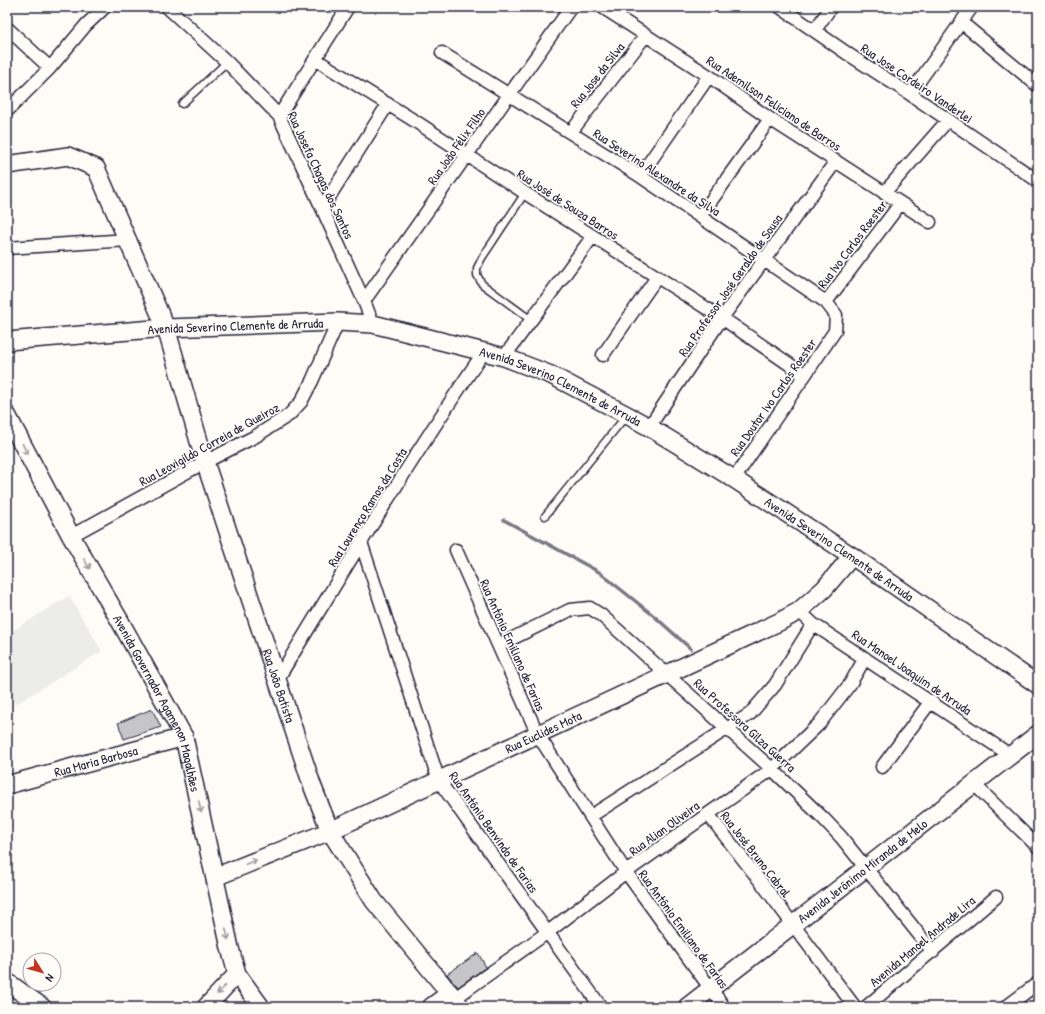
<svg xmlns="http://www.w3.org/2000/svg" width="1045" height="1014" viewBox="0 0 1045 1014" font-family="'Patrick Hand',sans-serif">
	<style>
		.built { fill: #ecece9 }
		.lines { fill: none; stroke-linecap: round; stroke-linejoin: round }
		.stream { stroke: #787885; stroke-width: 3.5 }
		.building { fill: #c6c6c8; stroke: #22223b }
		.lane-casing { stroke: #22223b; stroke-width: 9 }
		.street-casing { stroke: #22223b; stroke-width: 15 }
		.secondary-casing { stroke: #22223b; stroke-width: 20 }
		.lane { stroke: #fdfcf7; stroke-width: 6 }
		.street { stroke: #fdfcf7; stroke-width: 12 }
		.secondary { stroke: #fdfcf7; stroke-width: 17 }
		.oneway { stroke: #9a9aa2 }
		.labels { text-anchor: middle; dominant-baseline: central; stroke-width: 3.5; stroke-linejoin: round; paint-order: stroke }
		.street-label { font-size: 13px; fill: #22223b; stroke: #fdfcf7 }
	</style>
	<rect width="100%" height="100%" fill="#fdfcf7"/>
	<filter id="ink" filterUnits="userSpaceOnUse"><feTurbulence type="fractalNoise" baseFrequency=".025" numOctaves="2"/><feDisplacementMap in="SourceGraphic" scale="8" xChannelSelector="R" yChannelSelector="G"/><feConvolveMatrix kernelMatrix="1 2 1 2 8 2 1 2 1" color-interpolation-filters="sRGB"/></filter>
	<g filter="url(#ink)">
		<path class="built" d="M69,596L102,651L16,704L7,689V634Z"/>
		<g class="lines">
			<path class="stream" d="M504,520L599,572L654,616L691,649"/>
		</g>
		<path class="building" d="M152,709L161,727L124,739L118,723Z
			M478,953L486,967L458,987L447,974Z"/>
		<g class="lines">
			<g class="lane-casing">
				<path id="lane" d="M182,104L227,62
					M525,193L482,258L477,268V275L482,284L531,320
					M545,516L626,416"/>
			</g>
			<g class="street-casing">
				<path id="street" d="M167,7L227,62L279,116L322,208L364,301L373,324
					M602,7L709,76L770,119L930,222
					M780,7L848,54L910,94L1038,181
					M961,22L1038,86
					M7,28L50,68
					M815,30L831,7
					M442,53L640,176L826,302L836,315L835,331L734,479
					M315,59L418,123L525,193L722,318L805,375
					M910,94L972,7
					M7,111L50,68L86,25L105,7
					M279,116L348,7
					M571,132L646,35
					M640,176L709,76
					M884,193L948,120
					M322,208L388,104
					M700,216L770,119
					M7,248L128,240
					M364,301L571,7
					M826,302L900,204
					M603,355L657,277
					M504,357L593,236
					M649,427L722,318L836,161
					M71,536L205,462L256,436L289,415L301,402L312,381L338,322
					M361,542L439,781L601,1007
					M456,550L538,735L626,872L724,1007
					M799,611L813,624L1010,755
					M499,645L570,610L590,608L601,615L772,769L823,818L841,837L933,952
					M277,680C345,569 411,458 484,352
					M882,767L931,701
					M974,784L1038,847
					M708,814L764,886L855,1007
					M591,816L750,714L775,685L813,624
					M455,998L548,932L626,872L772,769L819,724L850,684L865,658
					M866,1007L996,897
					M1006,1007L1038,983"/>
			</g>
			<g class="secondary-casing">
				<g id="secondary">
					<path id="s1" d="M7,165L68,156L96,168L166,328L205,462L312,785L330,831L374,901L461,1007"/>
					<path id="s2" d="M7,341L166,328L338,322L373,324L504,357L551,375L627,415L649,427L734,479L852,556L1038,685"/>
					<path id="s3" d="M7,415L71,536L120,621L184,737L230,948L237,974L261,1007"/>
					<path id="s4" d="M7,785L184,737"/>
					<path id="s5" d="M215,877L330,831L779,622L799,611L824,589L852,556"/>
					<path d="M7,982L42,1007"/>
					<path d="M206,1007L237,974"/>
					<path d="M431,1007L450,993"/>
					<path id="s6" d="M687,1007L1038,734"/>
				</g>
			</g>
			<use href="#lane" class="lane"/>
			<use href="#street" class="street"/>
			<use href="#secondary" class="secondary"/>
		</g>
		<defs><path id="oneway-shaft" d="M-6 0H5M1.5-3L5.5 0L1.5 3" fill="none" stroke-width="1.6" stroke-linecap="round" stroke-linejoin="round"/></defs>
		<g class="oneway">
			<use href="#oneway-shaft" transform="translate(25 449) rotate(63)"/>
			<use href="#oneway-shaft" transform="translate(87 564) rotate(60)"/>
			<use href="#oneway-shaft" transform="translate(200 807) rotate(78)"/>
			<use href="#oneway-shaft" transform="translate(251 862) rotate(-22)"/>
			<use href="#oneway-shaft" transform="translate(227 934) rotate(78)"/>
			<use href="#oneway-shaft" transform="translate(221 990) rotate(133)"/>
		</g>
	</g>
	<g class="labels">
		<g class="street-label">
			<text transform="translate(597 75) rotate(-52)">Rua Jose da Silva</text>
			<text transform="translate(917 83) rotate(34)">Rua Jose Cordeiro Vanderlei</text>
			<text transform="translate(774 103) rotate(34)">Rua Ademilson Feliciano de Barros</text>
			<text transform="translate(456 146) rotate(-55)">Rua João Félix Filho</text>
			<text transform="translate(657 172) rotate(33)">Rua Severino Alexandre da Silva</text>
			<text transform="translate(321 175) rotate(65)">Rua Josefa Chagas dos Santos</text>
			<text transform="translate(568 204) rotate(33)">Rua José de Souza Barros</text>
			<text transform="translate(852 244) rotate(-53)">Rua Ivo Carlos Roester</text>
			<text transform="translate(730 285) rotate(-55)">Rua Professor José Geraldo de Sousa</text>
			<text stroke="none"><textPath href="#s2" startOffset="229">Avenida Severino Clemente de Arruda</textPath></text>
			<text stroke="none"><textPath href="#s2" startOffset="565">Avenida Severino Clemente de Arruda</textPath></text>
			<text transform="translate(773 397) rotate(-55)">Rua Doutor Ivo Carlos Roester</text>
			<text transform="translate(209 444) rotate(-29)">Rua Leovigildo Correia de Queiroz</text>
			<text transform="translate(367 507) rotate(-58)">Rua Lourenço Ramos da Costa</text>
			<text stroke="none"><textPath href="#s2" startOffset="889">Avenida Severino Clemente de Arruda</textPath></text>
			<text transform="translate(513 645) rotate(66)">Rua Antônio Emiliano de Farias</text>
			<text transform="translate(912 672) rotate(34)">Rua Manoel Joaquim de Arruda</text>
			<text stroke="none"><textPath href="#s1" startOffset="642">Rua João Batista</textPath></text>
			<text stroke="none"><textPath href="#s3" startOffset="326">Avenida Governador Agamenon Magalhães</textPath></text>
			<text transform="translate(745 725) rotate(42)">Rua Professora Gilza Guerra</text>
			<text stroke="none"><textPath href="#s5" startOffset="359">Rua Euclides Mota</textPath></text>
			<text stroke="none"><textPath href="#s4" startOffset="92">Rua Maria Barbosa</textPath></text>
			<text transform="translate(664 828) rotate(-36)">Rua Alian Oliveira</text>
			<text transform="translate(494 832) rotate(55)">Rua Antônio Benvindo de Farias</text>
			<text transform="translate(756 854) rotate(52)">Rua José Bruno Cabral</text>
			<text stroke="none"><textPath href="#s6" startOffset="222">Avenida Jerônimo Miranda de Melo</textPath></text>
			<text transform="translate(684 929) rotate(54)">Rua Antônio Emiliano de Farias</text>
			<text transform="translate(922 941) rotate(-40)">Avenida Manoel Andrade Lira</text>
		</g>
	</g>
	<rect width="1045" height="1014" fill="none" stroke="#fdfcf7" stroke-width="24"/>
	<rect x="12" y="12" width="1021" height="990" fill="none" stroke="#22223b" stroke-width="1.5" filter="url(#ink)"/>
	<g transform="translate(42 972) rotate(127)"><circle r="19" fill="#fdfcf7" stroke="#a5a5ac"/>
	<path d="M0-3L7 15L0 10L-7 15Z" fill="#c8321e"/>
	<text y="-6" font-size="11" font-weight="bold" text-anchor="middle" fill="#22223b">N</text>
	</g>
</svg>
